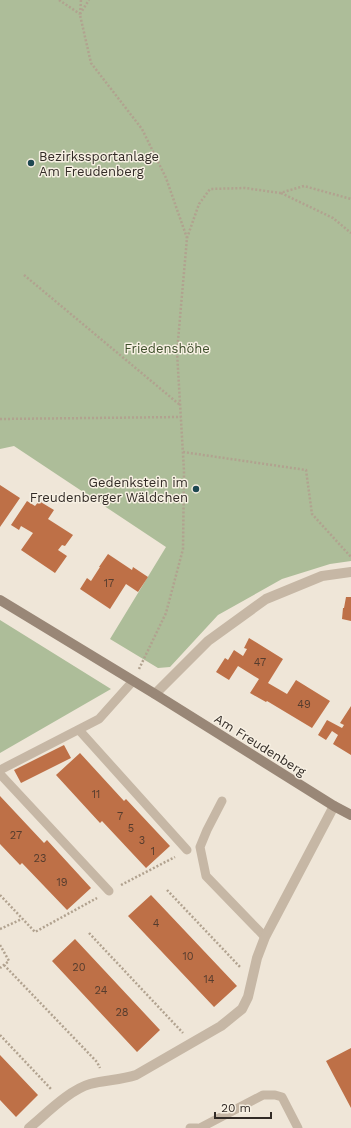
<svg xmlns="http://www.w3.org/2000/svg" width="351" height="1128" viewBox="0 0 351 1128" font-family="'Work Sans',sans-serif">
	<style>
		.green { fill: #adbd99 }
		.building { fill: #be7047 }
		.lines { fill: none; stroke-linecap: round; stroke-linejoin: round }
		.path { stroke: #b1a28f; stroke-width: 2.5; stroke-dasharray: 2 2; stroke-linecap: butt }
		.lane { stroke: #c6b7a5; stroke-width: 9 }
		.street { stroke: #c6b7a5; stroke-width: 10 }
		.secondary { stroke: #998777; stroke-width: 10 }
		.poi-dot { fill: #1e4851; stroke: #f7f0e3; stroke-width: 1.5 }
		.labels { text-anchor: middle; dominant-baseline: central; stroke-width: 3; stroke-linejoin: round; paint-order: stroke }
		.number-label { font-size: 11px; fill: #553c2e }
		.poi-label { font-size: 13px; fill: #322b26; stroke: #f7f0e3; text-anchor: start }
		.park-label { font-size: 13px; fill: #3e4f2b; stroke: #f7f0e3 }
		.street-label { font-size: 13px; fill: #322b26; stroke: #f7f0e3 }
	</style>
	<rect width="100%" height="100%" fill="#efe6d8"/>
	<path class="green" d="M0,0H351V561L330,564L282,579L218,615L170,667L158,668L110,639L166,547L14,446L0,449Z
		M0,620L111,689L0,753Z"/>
	<path class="building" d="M0,485L20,498L0,527Z
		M27,501L35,506L39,501L54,510L48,519L73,535L65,546L62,545L58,550L67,556L55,573L21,550L33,533L21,526L19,530L11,525Z
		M108,554L132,570L133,567L148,577L138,592L126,584L110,609L80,589L87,578L91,581L100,567H99Z
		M346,597H351V621L342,619L343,608H344Z
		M249,638L283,659L268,683L287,694L296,680L330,701L312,728L267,701L266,702L250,693L259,679L238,666L229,680L216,672L225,658L228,660L234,650L243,656L247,649L244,648Z
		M351,706V755L333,744L338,735L332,731L326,740L318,735L327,720L342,728L344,725L340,723Z
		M64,745L71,758L21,783L14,770Z
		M80,753L124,801L126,799L170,846L146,868L102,821L100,823L56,775Z
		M0,796L44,843L47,840L91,888L67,910L22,863L20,865L0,844Z
		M151,895L237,986L214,1007L128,916Z
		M75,939L160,1030L137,1052L52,961Z
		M351,1048V1108L326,1061Z
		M0,1055L38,1095L16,1117L0,1100Z"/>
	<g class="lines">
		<path class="path" d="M59,0L80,14
			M81,0L80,15L91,63L142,129L166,178L187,238L177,352L184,471L183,549L166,613L139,669
			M80,14L89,0
			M281,193L333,218L351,233
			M187,238L199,204L210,189L245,188L280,193L304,186L351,199
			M24,275L180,405
			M0,419L181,417
			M183,452L306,470L312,514L351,557
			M121,885L175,857
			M167,890L240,967
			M0,895L35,932L97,898
			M0,929L22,919
			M89,933L183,1033
			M0,945L9,961L0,968
			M4,965L97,1062L100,1068
			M0,1035L52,1090"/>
		<path class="lane" d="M79,730L187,850
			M0,770L99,719L133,681
			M0,774L109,891
			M222,801L207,830L200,847L206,876L265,937
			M190,1128H197
			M200,1128L263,1095H275L282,1097L298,1128"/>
		<path class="street" d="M155,694L208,641L266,599L322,576L351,572
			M29,1128C46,1114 69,1090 90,1084C105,1080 121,1080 136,1075L221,1026L242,1009L248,997L257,958L265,937L334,806"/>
		<path class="secondary" d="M0,600L155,694L334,806L351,815"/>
	</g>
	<g class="poi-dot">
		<circle cx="31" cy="163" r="4"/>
		<circle cx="196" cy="489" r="4"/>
	</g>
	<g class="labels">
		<g class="number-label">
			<text x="109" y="583">17</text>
			<text x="260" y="662">47</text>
			<text x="304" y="704">49</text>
			<text x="96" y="794">11</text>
			<text x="120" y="816">7</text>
			<text x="131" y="828">5</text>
			<text x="16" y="835">27</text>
			<text x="142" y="840">3</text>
			<text x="153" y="851">1</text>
			<text x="40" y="858">23</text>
			<text x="62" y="882">19</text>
			<text x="156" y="923">4</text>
			<text x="188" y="956">10</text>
			<text x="79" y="967">20</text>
			<text x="209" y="979">14</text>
			<text x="101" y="990">24</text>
			<text x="122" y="1012">28</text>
		</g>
		<g class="poi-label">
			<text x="39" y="156">Bezirkssportanlage<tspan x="39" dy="15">Am Freudenberg</tspan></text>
			<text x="188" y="482" text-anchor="end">Gedenkstein im<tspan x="188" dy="15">Freudenberger Wäldchen</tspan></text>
		</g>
		<g class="park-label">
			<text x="167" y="348">Friedenshöhe</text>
		</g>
		<g class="street-label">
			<text transform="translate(260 745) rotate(32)">Am Freudenberg</text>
		</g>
	</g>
	<path d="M215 1112v6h56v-6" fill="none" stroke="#322b26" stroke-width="2"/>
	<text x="221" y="1112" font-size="12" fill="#322b26" stroke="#f7f0e3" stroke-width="3" paint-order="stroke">20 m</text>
</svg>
